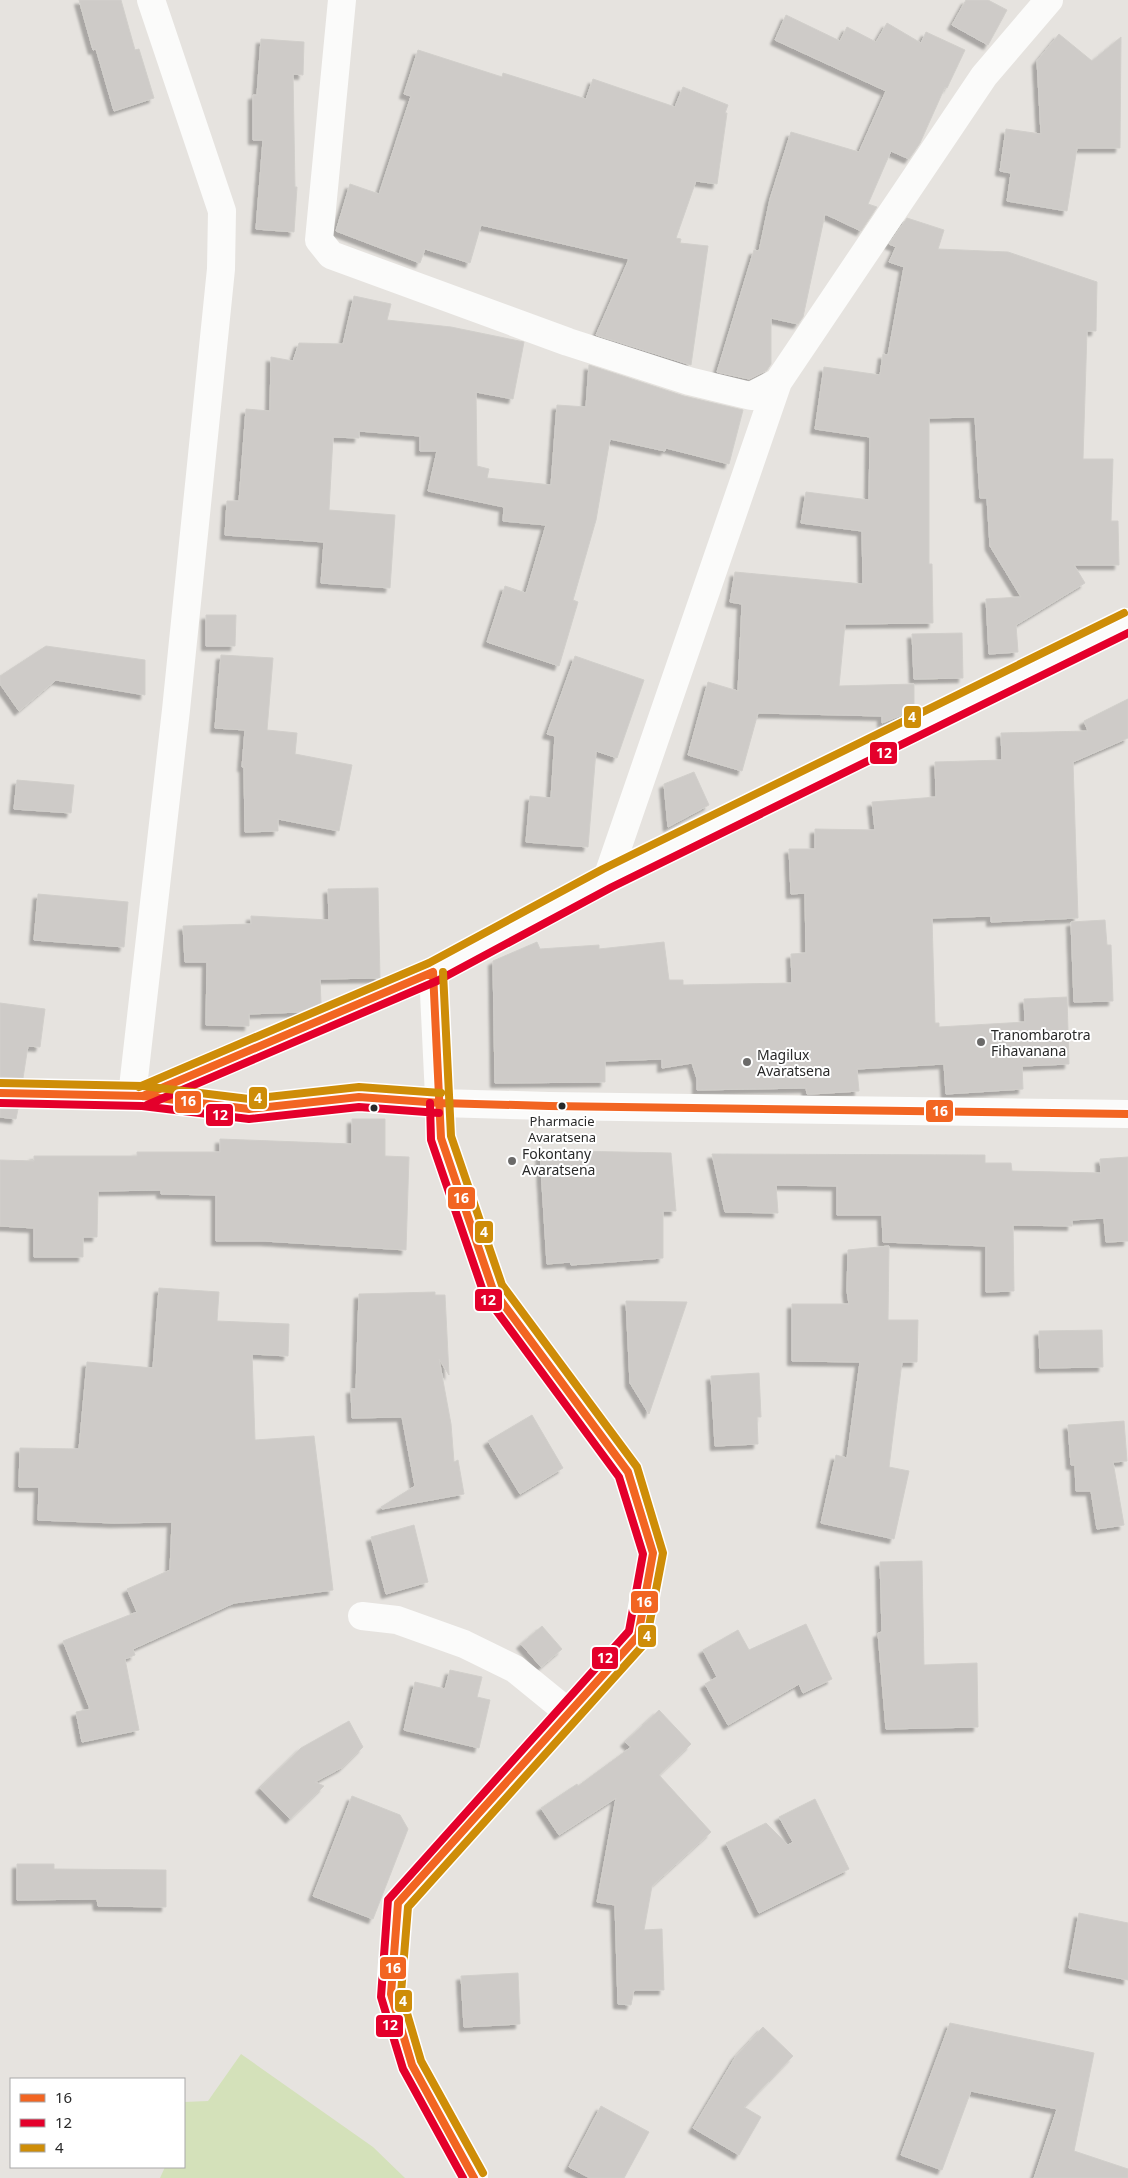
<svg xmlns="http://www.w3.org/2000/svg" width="1128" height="2178" viewBox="0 0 1128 2178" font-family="'Noto Sans',sans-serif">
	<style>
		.pitch { fill: #d4e1ba }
		.building { fill: #cecbc8; stroke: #d1cfcb; filter: url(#shadow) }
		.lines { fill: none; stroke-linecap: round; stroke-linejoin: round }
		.minor { stroke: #fbfbfa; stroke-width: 28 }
		.bus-1-casing { stroke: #fff; stroke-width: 11 }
		.bus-2-casing { stroke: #fff; stroke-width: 11 }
		.bus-3-casing { stroke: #fff; stroke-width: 11 }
		.bus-1 { stroke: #f26522; stroke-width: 8 }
		.bus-2 { stroke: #e4002b; stroke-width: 8 }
		.bus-3 { stroke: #ce8d08; stroke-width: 8 }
		.poi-dot { fill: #6b6a69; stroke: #fff; stroke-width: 2 }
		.bus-dot { fill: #292929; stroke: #fff; stroke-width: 2 }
		.labels { text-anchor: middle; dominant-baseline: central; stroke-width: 4; stroke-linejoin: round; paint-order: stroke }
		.bus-label { font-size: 13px; fill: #292929; stroke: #fff }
		.poi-label { font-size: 14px; fill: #292929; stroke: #fff; text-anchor: start }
		.line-badge { stroke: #fff; stroke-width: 2 }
		.badge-label { font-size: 14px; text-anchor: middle; font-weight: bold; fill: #fff }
	</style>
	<defs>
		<filter id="shadow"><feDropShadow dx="-4.5" dy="4.5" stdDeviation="1" flood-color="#0004"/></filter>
	</defs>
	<rect width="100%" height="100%" fill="#e6e3df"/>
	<path class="pitch" d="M241,2054L373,2147L405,2178H160L165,2167H184V2102L208,2101Z"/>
	<path class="building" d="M79,0H121L135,50L139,49L154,98L114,111L96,49L93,50Z
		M966,0H988L1007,10L988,45L952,25Z
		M786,15L840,41L847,27L876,42L887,23L921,43L926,32L965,50L947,88L945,87L920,143L909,159L891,151L868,204L877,207L861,231L825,214L803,317L798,324L771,318V364L767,370L749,379L717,372L754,250L759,251L770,199L791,132L859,152L886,91L775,40Z
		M1059,34L1092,61L1121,37L1120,148H1077L1067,211L1007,201L1011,173L1000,171L1006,129L1041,134L1037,61Z
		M261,39L304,42L303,75L293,74L295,187H297L294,232L256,229L263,140H253V95H257Z
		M418,50L502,77L503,73L586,99L593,79L675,107L683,87L728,105L725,113H727L717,184L696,181L676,238L681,239L680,243L708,246L691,365L596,335L629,259L481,225L470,263L425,249L420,263L336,231L350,184L379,194L411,96L404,94Z
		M907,218L944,230L938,249L1008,252L1097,282L1096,331H1087L1083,459H1113L1111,521H1118L1119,565H1074L1085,583L1016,625L1018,652L989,654L986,599L1021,597L990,546L987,498H980L975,417L929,418V564H932L933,623L845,624L839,686L914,684V710L882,723V716L758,713L742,771L688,755L708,682L738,691L742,604L730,602L735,572L863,584L862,531L801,523L806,492L869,500L870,437L815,429L824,367L880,375L883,354L888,355L904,267L889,262L896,247L889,244Z
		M354,296L391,304L387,320L451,327L524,342L513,399L476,392L477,466L489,469L487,478L551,485L557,405L586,407L589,365L684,396L743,410L729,464L666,448L665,451L610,439L596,520L573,600L578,602L559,666L487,642L505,586L526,593L546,525L503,521L504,507L428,491L437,451H420V436L359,431V438L333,437L329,510L395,515L390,588L321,583L324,542L225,535L227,501H239L246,409L270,411L271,357L293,361L299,343L343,344Z
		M206,615H236L235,646H206Z
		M962,633L963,678L914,679L912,634Z
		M46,646L145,660V695L56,680L19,711L0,684V676Z
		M221,655L273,658L267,730L297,733L295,754L352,765L339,831L278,819V831L245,832L244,767H242L245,730L215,728Z
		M575,656L644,680L617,758L596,751L588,847L526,842L530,796L551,798L555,736L547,734Z
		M1128,699V738L1073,762L1078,918L991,922V916L932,918L935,1023H939V1027L1025,1022L1024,999L1067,997L1069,1064L1022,1066L1023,1089L946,1094L944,1064L857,1069L859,1091L812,1094H807L806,1088L697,1090V1079L692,1063L662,1068V1059L605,1061V1082L495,1083L493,961L537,942L540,949L599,945V949L664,942L669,980H683V985L792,983L791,954L806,953L805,893L791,894L789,849H815V829L875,830L872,802L936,797L935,762L1002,760L1001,733L1088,731L1084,721Z
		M694,772L709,805L668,827L664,784Z
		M17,780L74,785L71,813L14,809Z
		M378,888L380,978L320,979L321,1003L300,1012L249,1014V1026L206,1025L207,962H185L183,926L251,924V916L329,920L328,889Z
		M38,894L128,902L124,947L34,940Z
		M1105,920L1107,945H1111L1113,1001L1074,1002L1071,922Z
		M0,1003L45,1009L40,1047L28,1046L23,1078L0,1077Z
		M0,1109H18L16,1119L0,1117Z
		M352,1119H385V1156L409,1157L406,1250L264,1241H216V1195L161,1194V1190L98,1191L97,1237H83V1257H34V1228L0,1226V1160L34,1161V1156H137V1152H220V1139L352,1144Z
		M571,1151L671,1153L676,1211H663V1258L571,1265L570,1262L547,1264L540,1153Z
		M712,1154L985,1155V1163H1011L1012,1171L1101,1173L1100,1159L1128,1157V1241L1106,1242L1104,1218L1072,1220V1226L1013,1225L1014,1291L986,1292V1246L883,1242L882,1215H837V1186L776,1185L778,1213L725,1212Z
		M889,1246L888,1320H918L917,1362H902L889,1467L909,1471L894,1539L821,1523L836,1455L847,1458L860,1362L792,1361V1304H849L847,1291L848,1250Z
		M159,1288L219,1292L217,1321L289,1324L288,1356L252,1354L255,1440L314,1436L333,1590L234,1603L133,1649L135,1655L125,1659L139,1730L82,1742L76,1712L90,1709L63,1641L137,1612L127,1589L170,1570L172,1522L114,1523L38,1520L39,1487H19L20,1448L79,1449L87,1362L153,1368Z
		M435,1292V1295H445L449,1375L439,1359L451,1424L454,1462L458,1460L464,1494L382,1509L381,1507L415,1486L402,1417L352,1418L351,1389H356L359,1294Z
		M626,1301L687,1302L649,1414L630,1383Z
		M1102,1330L1103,1367L1040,1368L1039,1331Z
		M759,1373L761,1417H757L758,1444L715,1446L711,1376Z
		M532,1415L563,1468L520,1494L488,1441Z
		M1124,1421L1127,1461L1113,1462L1124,1525L1097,1529L1091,1491H1076L1075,1465H1071L1068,1425Z
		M414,1525L428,1582L386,1594L371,1537Z
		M922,1561L924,1665L977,1663L978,1727L886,1729L878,1633L882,1632L880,1562Z
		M806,1624L832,1679L803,1693L799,1684L728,1725L705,1684L717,1677L703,1650L738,1630L749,1650Z
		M542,1626L562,1649L541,1667L521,1644Z
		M450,1670L482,1677L477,1697L490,1700L479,1748L404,1730L415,1682L445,1689Z
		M659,1710L691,1744L659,1775L711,1832L652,1886L644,1930L662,1929L664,1990H634L631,2005L618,2004L615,1905L597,1902L616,1798L559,1835L541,1808L577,1784L578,1786L631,1747L625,1742Z
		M349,1721L363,1747L343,1767L315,1782L324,1786L290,1819L260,1788L301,1748Z
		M352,1796L400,1815L408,1829L373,1919L313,1896Z
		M815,1799L849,1869L759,1913L726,1843L766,1823L788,1845L793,1842L779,1817Z
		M17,1864H54V1869L166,1870V1907L98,1906L97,1899L17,1900Z
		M1079,1913L1128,1923V1980L1069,1968Z
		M518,1973L520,2024L464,2027L461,1976Z
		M950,2023L1094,2053L1074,2151L1128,2169V2178H1034L1057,2109L971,2091L942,2170L901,2155Z
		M763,2027L793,2056L744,2107L761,2117L739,2155L693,2128L736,2056Z
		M601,2106L649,2132L624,2178H590L569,2167Z"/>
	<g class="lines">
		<path class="minor" d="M342,0L319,240L331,255L568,342L689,381L751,396L778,382
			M607,878L778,382L984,76L1049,0
			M433,972L441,1138L493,1290L628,1472L653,1553L638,1636L398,1903L391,1994L412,2065L474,2178
			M0,1093L143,1096L249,1109L359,1097L440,1103L549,1106L1128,1114
			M132,1096L176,710L221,269L222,211L151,0
			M144,1096L433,972L607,878L1128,622
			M362,1616L397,1620L464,1644L515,1669L569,1713"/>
		<g class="bus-1-casing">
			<path id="bus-1" d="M433,972L441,1138L493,1290L628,1472L653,1553L638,1636L398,1903L391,1994L412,2065L474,2178
				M0,1093L143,1096L249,1109L359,1097L440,1103L549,1106L1128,1114
				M143,1096L433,972"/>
		</g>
		<g class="bus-2-casing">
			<path id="bus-2" d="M0,1103L142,1106L249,1119L359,1107L439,1113
				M430,1103L431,1140L484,1294L619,1477L643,1554L629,1631L388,1900L381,1997L403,2069L463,2178
				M147,1105L437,981L612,887L1128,633"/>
		</g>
		<g class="bus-3-casing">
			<path id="bus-3" d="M443,972L451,1136L502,1285L637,1467L663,1553L646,1642L408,1907L401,1993L421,2061L483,2173
				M0,1083L143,1086L249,1099L359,1087L441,1093
				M139,1087L429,963L603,869L1124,613"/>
		</g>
		<use href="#bus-1" class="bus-1"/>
		<use href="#bus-2" class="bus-2"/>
		<use href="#bus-3" class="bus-3"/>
	</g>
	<g class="poi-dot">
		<circle cx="981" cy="1042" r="5"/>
		<circle cx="747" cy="1062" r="5"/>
		<circle cx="512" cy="1161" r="5"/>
	</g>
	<g class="bus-dot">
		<circle cx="562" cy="1106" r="4.5"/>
		<circle cx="374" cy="1108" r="4.5"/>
	</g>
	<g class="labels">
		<g class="bus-label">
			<text x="562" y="1121">Pharmacie<tspan x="562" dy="16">Avaratsena</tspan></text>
		</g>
		<g class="poi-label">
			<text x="991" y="1034">Tranombarotra<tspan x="991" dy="16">Fihavanana</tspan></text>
			<text x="757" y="1054">Magilux<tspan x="757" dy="16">Avaratsena</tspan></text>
			<text x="522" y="1153">Fokontany<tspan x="522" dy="16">Avaratsena</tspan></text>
		</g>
	</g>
	<g class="line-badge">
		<rect x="903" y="705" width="19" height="24" rx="5" fill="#ce8d08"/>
		<rect x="869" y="741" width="29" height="24" rx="5" fill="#e4002b"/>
		<rect x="248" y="1086" width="20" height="24" rx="5" fill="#ce8d08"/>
		<rect x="174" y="1090" width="28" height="24" rx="5" fill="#f26522"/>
		<rect x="925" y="1099" width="29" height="24" rx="5" fill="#f26522"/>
		<rect x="205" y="1103" width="29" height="24" rx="5" fill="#e4002b"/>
		<rect x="447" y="1186" width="29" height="24" rx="5" fill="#f26522"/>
		<rect x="474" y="1220" width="20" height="24" rx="5" fill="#ce8d08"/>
		<rect x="474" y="1288" width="29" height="24" rx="5" fill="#e4002b"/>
		<rect x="630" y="1590" width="29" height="24" rx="5" fill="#f26522"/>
		<rect x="637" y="1624" width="20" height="24" rx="5" fill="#ce8d08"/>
		<rect x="591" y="1646" width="28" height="24" rx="5" fill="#e4002b"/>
		<rect x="379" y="1956" width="28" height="24" rx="5" fill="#f26522"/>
		<rect x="394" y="1989" width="19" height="24" rx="5" fill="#ce8d08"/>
		<rect x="375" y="2014" width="29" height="24" rx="5" fill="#e4002b"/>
	</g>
	<g class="badge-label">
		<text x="912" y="722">4</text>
		<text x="884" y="758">12</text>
		<text x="258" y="1103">4</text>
		<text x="188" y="1106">16</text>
		<text x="940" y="1116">16</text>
		<text x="220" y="1120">12</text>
		<text x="461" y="1203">16</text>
		<text x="484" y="1237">4</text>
		<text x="488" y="1305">12</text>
		<text x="644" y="1607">16</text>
		<text x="647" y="1641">4</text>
		<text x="605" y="1663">12</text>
		<text x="393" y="1973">16</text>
		<text x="403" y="2006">4</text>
		<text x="390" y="2030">12</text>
	</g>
	<rect x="10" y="2078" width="175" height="90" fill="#ffffff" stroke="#a9a9a9"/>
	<rect x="20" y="2094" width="25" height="8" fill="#f26522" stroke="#a9a9a9"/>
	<text x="55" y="2103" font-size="15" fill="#292929">16</text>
	<rect x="20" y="2119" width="25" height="8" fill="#e4002b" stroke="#a9a9a9"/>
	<text x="55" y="2128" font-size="15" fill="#292929">12</text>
	<rect x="20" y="2144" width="25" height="8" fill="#ce8d08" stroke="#a9a9a9"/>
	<text x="55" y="2153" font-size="15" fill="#292929">4</text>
</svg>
